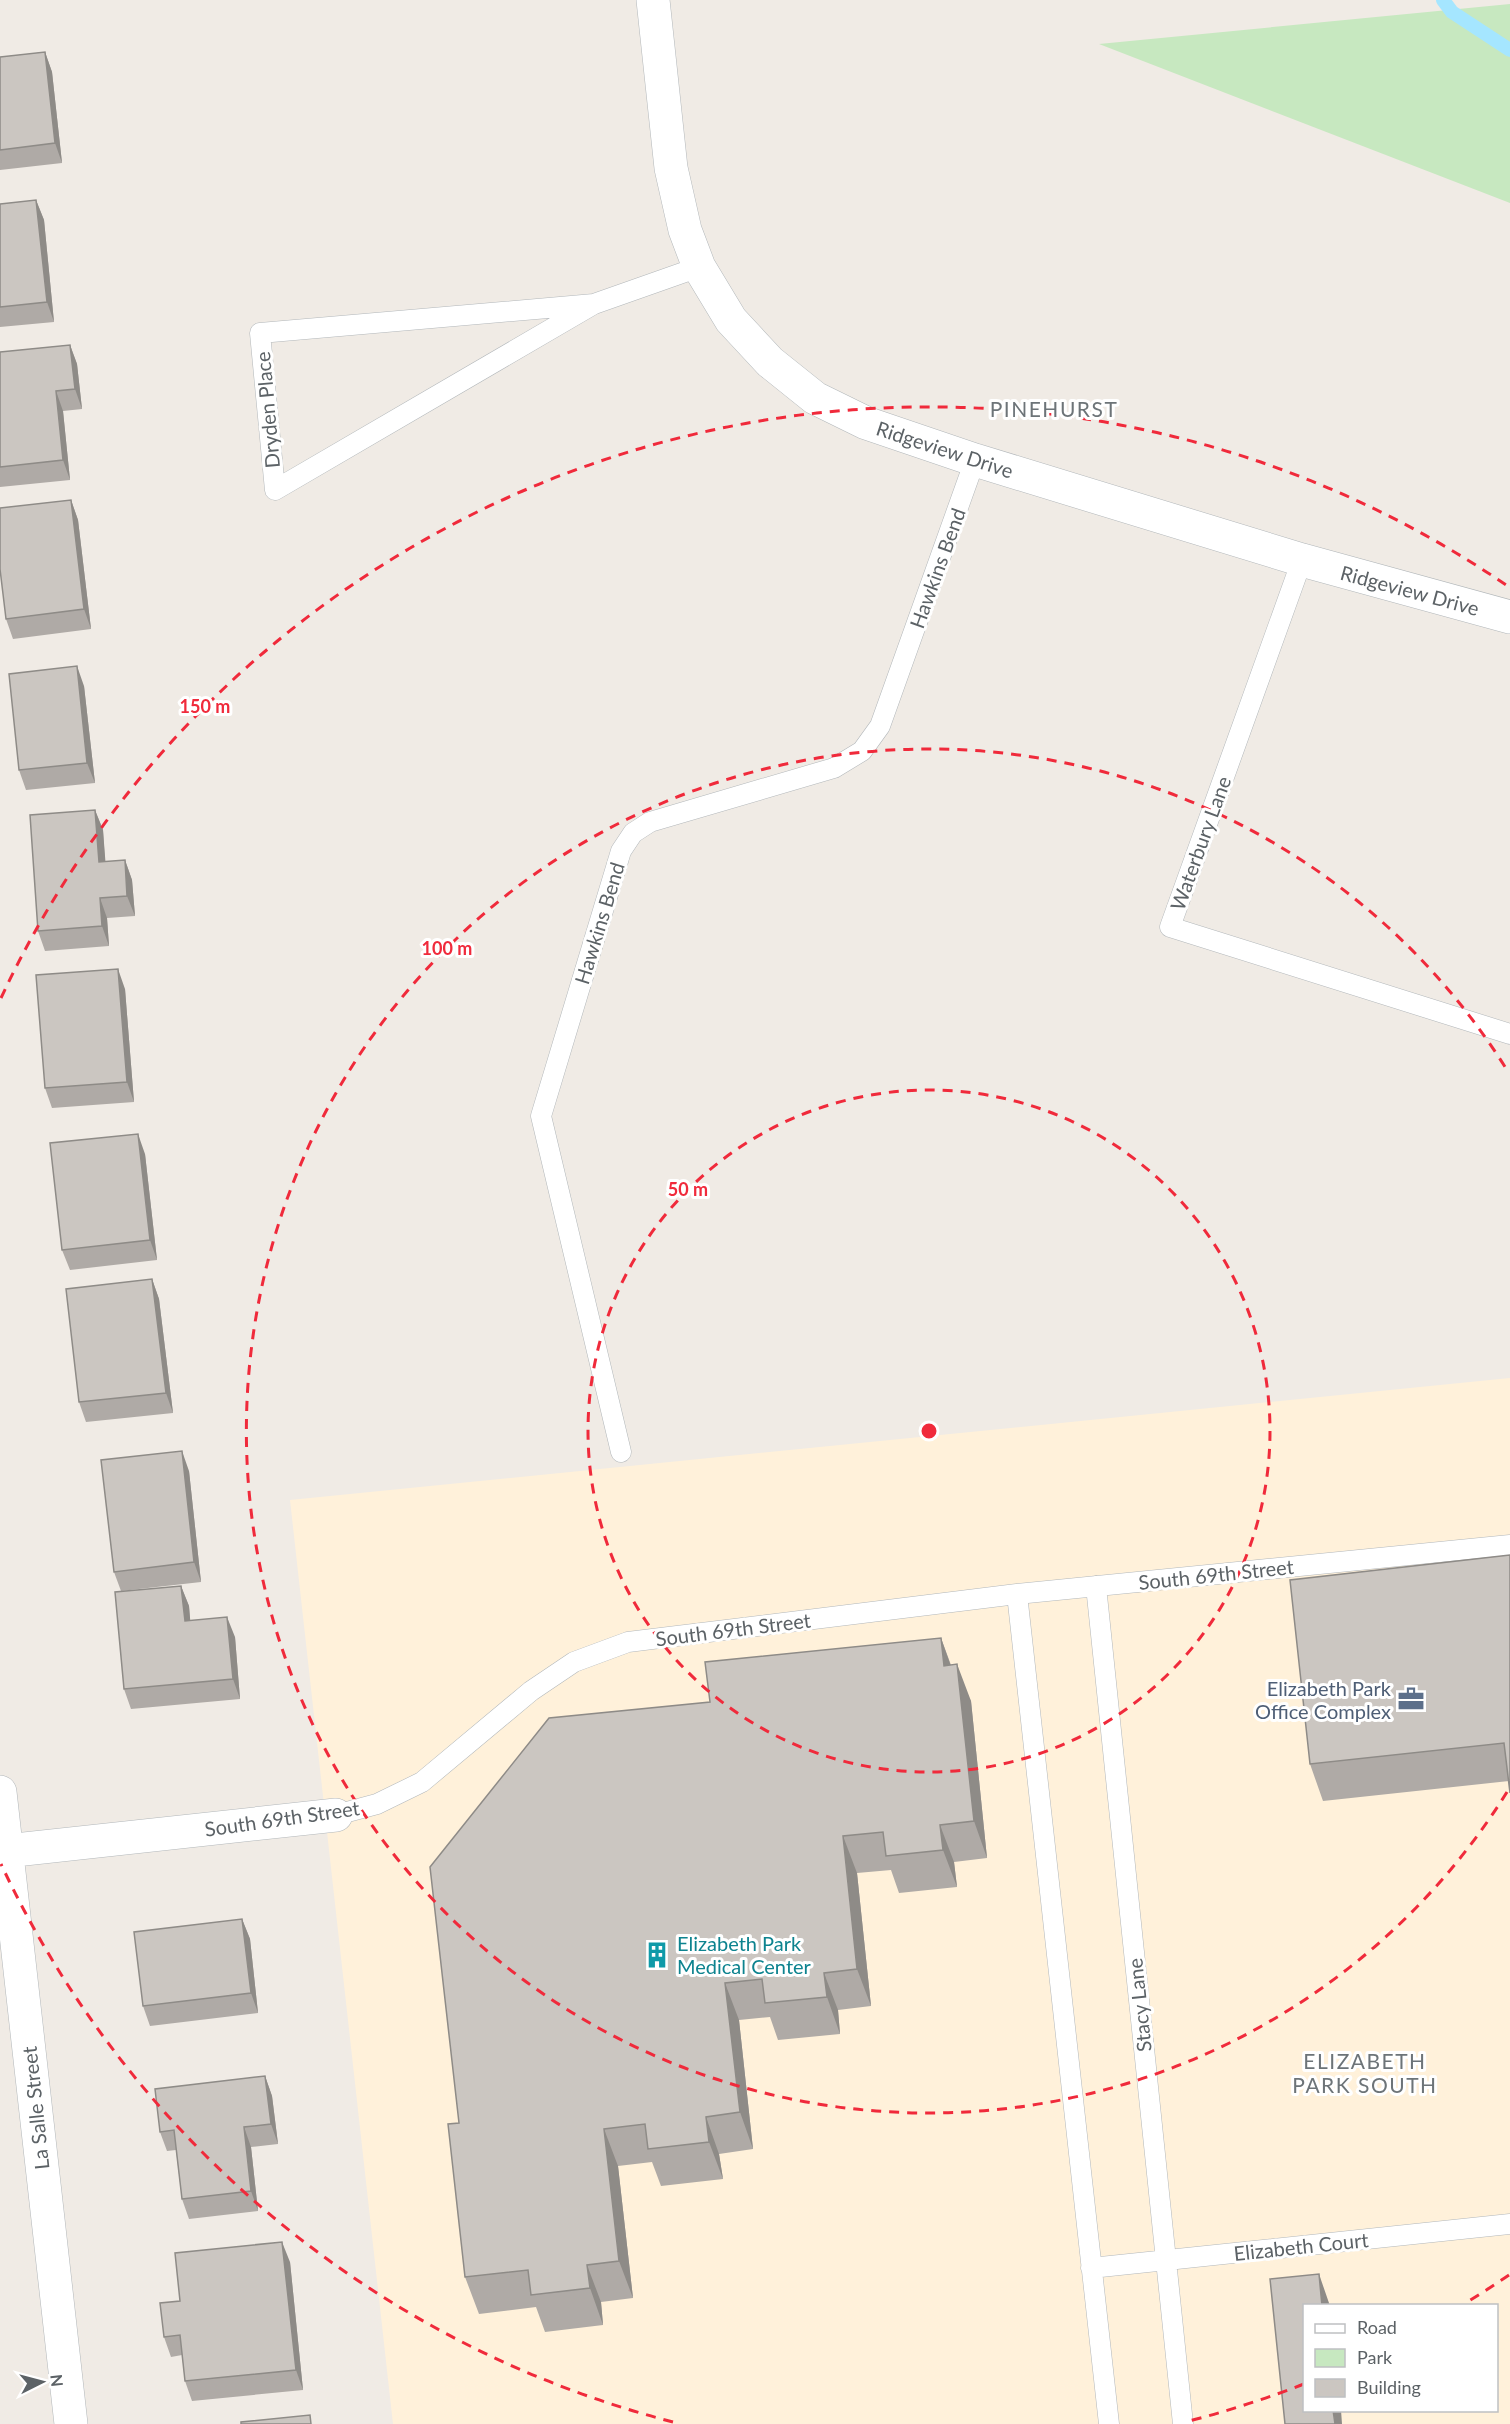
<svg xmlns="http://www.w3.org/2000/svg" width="1510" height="2424" viewBox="0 0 1510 2424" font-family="Lato,sans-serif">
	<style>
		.commercial { fill: #fff1da; fill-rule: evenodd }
		.green { fill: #c7e8c0 }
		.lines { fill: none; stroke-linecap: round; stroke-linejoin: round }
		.stream { stroke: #a5e6ff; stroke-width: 14 }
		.service-casing { stroke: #b2b7ba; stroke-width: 21 }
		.minor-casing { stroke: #b2b7ba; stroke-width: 34 }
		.service { stroke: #fff; stroke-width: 20 }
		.minor { stroke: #fff; stroke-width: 33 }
		.wall { fill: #afaaa6 }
		.shaded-wall { fill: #8e8b87 }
		.building { fill: #cbc6c1; stroke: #8e8b87; stroke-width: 1.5 }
		.ring { fill: none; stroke: #f02a3b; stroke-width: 3; stroke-dasharray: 10 8 }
		.labels { text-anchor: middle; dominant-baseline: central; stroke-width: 6; stroke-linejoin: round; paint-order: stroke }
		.street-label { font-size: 20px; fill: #5c6266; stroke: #fff }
		.service-label { font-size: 20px; fill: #4e5e75; stroke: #fff; text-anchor: end }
		.culture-label { font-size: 20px; fill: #0d838f; stroke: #fff; text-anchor: start }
		.neighbourhood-label { font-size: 21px; letter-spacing: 1.5px; fill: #6d7478; stroke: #fff }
		.centre { fill: #f02a3b; stroke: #fff; stroke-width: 3 }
		.ring-label { font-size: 18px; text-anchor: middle; font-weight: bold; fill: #f02a3b; stroke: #fff; stroke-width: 6; stroke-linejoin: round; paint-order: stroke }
	</style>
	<rect width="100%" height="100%" fill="#f0ebe5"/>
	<path class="commercial" d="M1510,1378V2424H393L290,1500ZM1304,2306H1496V2410H1304Z"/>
	<path class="green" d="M1510,4V203L1099,44Z"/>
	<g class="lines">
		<path class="stream" d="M1443,0L1452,12L1510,50"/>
		<g class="service-casing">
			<path id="service" d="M594,304L260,333L275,490L594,304L699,267
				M1302,560L1170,927L1510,1034
				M621,1452L541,1116L621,851L633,833L650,822L834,768L862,751L880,726L975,460
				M1096,1586L1183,2424
				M1017,1594L1109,2424
				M336,1815L377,1804L422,1782L531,1691L574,1662L628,1642L1017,1594L1510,1545
				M1091,2268L1510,2224"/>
		</g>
		<g class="minor-casing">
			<path id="minor" d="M653,0L671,168L685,230L699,267L731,320L770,362L815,398L866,423L975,460L1302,560L1510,617
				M0,1792L71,2424
				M6,1851L336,1815"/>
		</g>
		<use href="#service" class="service"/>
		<use href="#minor" class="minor"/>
	</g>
	<path class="wall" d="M45,52L52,72L62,163L0,170V57Z
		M36,200L44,220L54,322L0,327V204Z
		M70,345L77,364L82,409L63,411L70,480L0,487V352Z
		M71,500L78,520L91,629L13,639L6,619Z
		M84,686L95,783L26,790L19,770Z
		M95,810L103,830L105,862L125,860L132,880L135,916L107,918L109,946L45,951L38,931Z
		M125,989L134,1102L52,1108L45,1088Z
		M145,1154L157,1260L70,1270L62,1250Z
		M152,1279L159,1299L173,1413L86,1422L79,1402Z
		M189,1471L201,1582L121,1591L114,1572Z
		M1510,1555L1509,1781L1323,1801L1310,1764Z
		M181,1586L189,1606L190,1620L235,1637L240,1699L131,1709L124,1689Z
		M941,1638L951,1665L971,1701L987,1858L954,1862L957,1887L899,1893L891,1870L857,1873L871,2006L838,2010L840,2034L778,2040L770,2017L739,2020L753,2149L719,2154L723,2179L661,2186L652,2162L618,2166L633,2298L601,2302L603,2325L545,2332L536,2307L479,2314L465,2277L459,2123L710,1702Z
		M242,1919L250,1939L258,2013L150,2026L143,2006Z
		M265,2076L272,2096L278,2144L251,2147L258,2211L189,2219L182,2199L176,2150L167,2151L160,2132Z
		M290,2262L303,2390L192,2401L185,2381L182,2355L171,2357L164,2337L180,2301Z"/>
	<path class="shaded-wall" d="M45,52L52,72L62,163L55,143Z
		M36,200L44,220L54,322L47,302Z
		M70,345L77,364L82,409L75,389Z
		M56,391L63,411L70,480L63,460Z
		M71,500L78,520L91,629L84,609Z
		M77,666L84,686L95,783L87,763Z
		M95,810L103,830L107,882L99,862Z
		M125,860L132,880L135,916L127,896Z
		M100,898L107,918L109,946L102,926Z
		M118,969L125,989L134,1102L127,1082Z
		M138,1134L145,1154L157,1260L150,1240Z
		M152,1279L159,1299L173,1413L166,1393Z
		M182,1451L189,1471L201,1582L194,1562Z
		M181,1586L189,1606L192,1641L185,1621Z
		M227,1617L235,1637L240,1699L233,1679Z
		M941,1638L954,1675L944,1666Z
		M957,1664L971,1701L987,1858L974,1821Z
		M940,1825L954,1862L957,1887L943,1850Z
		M843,1836L857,1873L871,2006L857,1969Z
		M242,1919L250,1939L258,2013L251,1993Z
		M824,1973L838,2010L840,2034L827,1997Z
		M725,1983L739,2020L753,2149L740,2112Z
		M265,2076L272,2096L278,2144L271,2124Z
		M706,2117L719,2154L723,2179L709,2142Z
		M244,2127L251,2147L258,2211L251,2191Z
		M604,2129L618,2166L633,2298L619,2261Z
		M282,2242L290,2262L303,2390L296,2370Z
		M587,2265L601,2302L603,2325L590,2288Z
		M1319,2274L1329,2303L1330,2306H1322Z
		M1333,2410H1341L1342,2424H1335Z"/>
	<path class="building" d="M45,52L55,143L0,150V57Z
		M36,200L47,302L0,307V204Z
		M70,345L75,389L56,391L63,460L0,467V352Z
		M71,500L84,609L6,619L0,569V508Z
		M77,666L87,763L19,770L9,674Z
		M95,810L99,862L125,860L127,896L100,898L102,926L38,931L30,815Z
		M118,969L127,1082L45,1088L36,975Z
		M138,1134L150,1240L62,1250L50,1143Z
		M152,1279L166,1393L79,1402L66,1289Z
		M182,1451L194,1562L114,1572L101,1460Z
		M1510,1555V1793L1504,1743L1310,1764L1290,1580Z
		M181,1586L185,1621L227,1617L233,1679L124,1689L115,1592Z
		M941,1638L944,1666L957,1664L974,1821L940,1825L943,1850L886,1856L883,1832L843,1836L857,1969L824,1973L827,1997L765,2003L762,1979L725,1983L740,2112L706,2117L709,2142L648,2149L645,2124L604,2129L619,2261L587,2265L590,2288L531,2295L528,2270L465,2277L448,2124L459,2123L430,1867L549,1718L710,1702L705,1662Z
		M242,1919L251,1993L143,2006L134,1932Z
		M265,2076L271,2124L244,2127L251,2191L182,2199L174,2130L160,2132L155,2089Z
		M282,2242L296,2370L185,2381L180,2335L164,2337L160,2303L180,2301L175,2253Z
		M1319,2274L1322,2306H1305V2410H1333L1335,2424H1285L1270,2279Z
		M310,2415L311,2424H241V2422Z"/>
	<g class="ring">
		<circle cx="929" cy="1431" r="341"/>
		<path d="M1507 1792A682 682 0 1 1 1507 1070"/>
		<path d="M1509 2275A1024 1024 0 0 1 1464 2304M1304 2384A1024 1024 0 0 1 1185 2422M673 2422A1024 1024 0 0 1 1 1864M1 998A1024 1024 0 0 1 1509 587"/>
	</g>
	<defs>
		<g id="office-bare" transform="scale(2.07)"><path d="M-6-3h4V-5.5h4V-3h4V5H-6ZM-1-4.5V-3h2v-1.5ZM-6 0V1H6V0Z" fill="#5c6f8a" stroke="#fff" stroke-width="2.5" paint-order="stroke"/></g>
		<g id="building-bare" transform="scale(2.07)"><path d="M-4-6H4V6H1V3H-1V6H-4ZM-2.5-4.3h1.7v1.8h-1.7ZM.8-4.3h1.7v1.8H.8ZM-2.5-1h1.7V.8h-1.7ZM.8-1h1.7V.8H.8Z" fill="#0f9aa8" stroke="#fff" stroke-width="2.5" paint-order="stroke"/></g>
	</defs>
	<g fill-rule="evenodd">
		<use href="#office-bare" x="1411" y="1699"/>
		<use href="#building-bare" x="657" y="1955"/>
	</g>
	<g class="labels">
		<g class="street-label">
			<text transform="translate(267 410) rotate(-95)">Dryden Place</text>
			<text transform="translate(945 449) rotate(18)">Ridgeview Drive</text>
			<text transform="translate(937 568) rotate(-70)">Hawkins Bend</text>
			<text transform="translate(1410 590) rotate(15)">Ridgeview Drive</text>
			<text transform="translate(1200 843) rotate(-70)">Waterbury Lane</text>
			<text transform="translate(599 923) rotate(-73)">Hawkins Bend</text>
			<text transform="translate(1216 1574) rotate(-6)">South 69th Street</text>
			<text transform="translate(733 1629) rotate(-7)">South 69th Street</text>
			<text transform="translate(282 1818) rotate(-8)">South 69th Street</text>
			<text transform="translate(1139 2005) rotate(-96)">Stacy Lane</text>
			<text transform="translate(35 2108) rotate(-96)">La Salle Street</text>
			<text transform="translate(1301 2246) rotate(-6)">Elizabeth Court</text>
		</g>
		<g class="service-label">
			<text x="1391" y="1688">Elizabeth Park<tspan x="1391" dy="23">Office Complex</tspan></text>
		</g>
		<g class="culture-label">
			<text x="677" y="1943">Elizabeth Park<tspan x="677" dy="23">Medical Center</tspan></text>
		</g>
		<g class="neighbourhood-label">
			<text x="1054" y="408">PINEHURST</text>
			<text x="1365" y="2060">ELIZABETH<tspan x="1365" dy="24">PARK SOUTH</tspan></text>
		</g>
	</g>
	<circle cx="929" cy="1431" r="9" class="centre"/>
	<g class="ring-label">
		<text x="205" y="713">150 m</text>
		<text x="447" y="955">100 m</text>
		<text x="688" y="1196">50 m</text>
	</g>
	<rect x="1303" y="2304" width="195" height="108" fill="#ffffff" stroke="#bec0c2" stroke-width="1.5"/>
	<rect x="1315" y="2324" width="30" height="9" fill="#ffffff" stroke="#bec0c2" stroke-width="1.5"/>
	<text x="1357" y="2334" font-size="18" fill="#5c6266">Road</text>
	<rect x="1315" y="2349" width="30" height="18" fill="#c7e8c0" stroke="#bec0c2" stroke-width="1.5"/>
	<text x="1357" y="2364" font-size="18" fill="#5c6266">Park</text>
	<rect x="1315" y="2379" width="30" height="18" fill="#cbc6c1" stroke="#bec0c2" stroke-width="1.5"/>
	<text x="1357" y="2394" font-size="18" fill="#5c6266">Building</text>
	<g transform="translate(42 2382) rotate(84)" stroke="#ffffff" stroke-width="4.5" paint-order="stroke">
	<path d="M0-4.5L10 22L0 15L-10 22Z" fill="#5c6266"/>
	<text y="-9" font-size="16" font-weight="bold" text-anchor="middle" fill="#5c6266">N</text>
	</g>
</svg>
